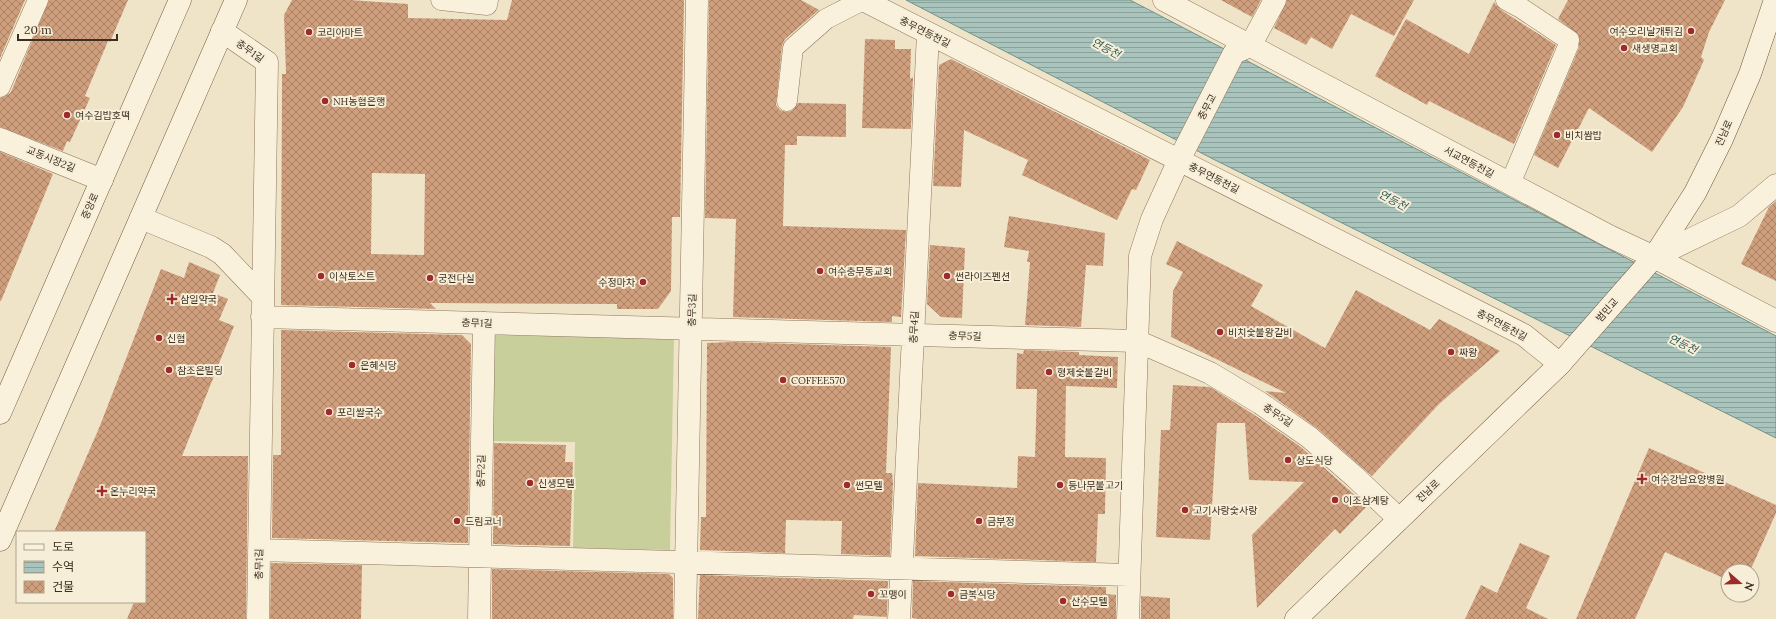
<svg xmlns="http://www.w3.org/2000/svg" width="1776" height="619" viewBox="0 0 1776 619" font-family="Lora,'Noto Sans KR',serif">
	<style>
		.grass { fill: #c9cf9b }
		.water { fill: url(#water-rules); stroke: #6f938a }
		.building { fill: url(#building-cross-hatch); fill-rule: evenodd }
		.lines { fill: none; stroke-linecap: round; stroke-linejoin: round }
		.lane-casing { stroke: #8d765c; stroke-width: 21 }
		.street-casing { stroke: #8d765c; stroke-width: 23 }
		.secondary-casing { stroke: #6f573f; stroke-width: 23 }
		.lane { stroke: #faf1dc; stroke-width: 20 }
		.street { stroke: #faf1dc; stroke-width: 22 }
		.secondary { stroke: #faf1dc; stroke-width: 22 }
		.poi-dot { fill: #9e2a2b; stroke: #f7eed8; stroke-width: 1.5 }
		.labels { text-anchor: middle; dominant-baseline: central; stroke-width: 4; stroke-linejoin: round; paint-order: stroke }
		.poi-label { font-size: 10px; fill: #3d2e20; stroke: #f7eed8; text-anchor: start }
		.street-label { font-size: 10px; fill: #3d2e20; stroke: #f7eed8 }
		.water-label { font-size: 11px; font-style: italic; fill: #2f5d5a; stroke: #f7eed8 }
	</style>
	<defs>
		<pattern id="water-rules" width="6" height="5" patternUnits="userSpaceOnUse"><rect width="6" height="5" fill="#a9c4bc"/><path d="M0 2.5h6" fill="none" stroke="#8ba098"/></pattern>
		<pattern id="building-cross-hatch" width="8" height="8" patternUnits="userSpaceOnUse"><rect width="8" height="8" fill="#cf9f7d"/><path d="M0 0l8 8M0 8l8-8" fill="none" stroke="#a98266"/></pattern>
	</defs>
	<rect width="100%" height="100%" fill="#f0e4c8"/>
	<path class="grass" d="M493,335L674,338L670,550L573,548L575,442L490,441Z"/>
	<path class="water" d="M906,0H1130L1776,336V438L1213,159Z"/>
	<path class="building" d="M0,0H25L0,58Z
		M49,0H128L110,42L108,41L85,96L90,98L70,142L67,141L63,151L0,127V98L6,96L11,92Z
		M292,0H350L408,4V18L507,20L512,0H684L680,217H672L671,291L658,309H617V304L430,303L436,309L281,305L282,74H286L284,15ZM372,173L425,174L424,255L371,254Z
		M709,0H801L819,10L785,39L782,46L776,105L780,110L786,112L792,111L798,103L846,104V137L797,136V145H785L783,226L906,230L901,317L892,316V322L733,317L736,219L705,218Z
		M1221,0H1261L1252,17Z
		M1287,0H1414L1394,36L1351,14L1332,49L1311,37L1306,45L1274,28Z
		M1568,0H1725L1709,32L1701,57L1704,60L1683,107L1652,152L1589,108L1558,168L1534,155L1579,48V35L1558,19Z
		M1494,2L1501,10L1556,45L1514,144L1429,101L1427,105L1375,76L1406,19L1469,54Z
		M865,39L895,40V49H911L910,79L913,77L911,129L862,128Z
		M951,59L1150,160L1136,190L1132,189L1117,220L1022,175L1028,160L964,130L961,187L933,186L939,65Z
		M0,152L53,174L1,301H0Z
		M1776,201V281L1741,264L1769,207Z
		M1009,216L1105,233L1103,266L1086,265L1081,327L1025,325L1030,262H1027L1029,251L1004,247Z
		M1177,241L1263,285L1251,306L1325,348L1356,290L1430,330L1439,319L1500,351L1439,404L1372,476L1317,428L1265,391L1286,393L1171,337L1173,291L1183,272L1166,264Z
		M930,245L965,248L962,318L941,317L927,304Z
		M189,262L220,275L213,293L228,299L219,320L234,326L182,456H248L246,619H127L134,602H145V532H54L99,428L161,269L184,278Z
		M281,330L462,335L471,344L468,543L272,538L273,455H281Z
		M732,342L891,347L886,473H892L893,483L890,556L841,554L842,521L786,520L785,553L700,550L701,517H706L707,343Z
		M1024,350L1079,352V355L1118,357L1117,388L1066,386L1065,457L1106,458L1105,514H1098L1096,562L915,556L918,483L1017,488L1018,456L1035,457L1037,389H1016L1017,353L1023,354Z
		M1173,385L1210,387L1253,414L1301,447L1367,506L1340,534L1335,529L1257,608L1252,535L1304,482L1249,480L1245,423H1217L1210,540L1156,537L1161,430H1170Z
		M494,443L566,445L565,462H573L570,546L493,544Z
		M1649,448L1776,505V513L1750,571H1728V580L1665,552L1635,619H1576Z
		M1520,543L1550,556L1526,608L1548,619H1465L1481,585L1497,593Z
		M271,563L362,565L361,619H270Z
		M492,569L669,574L673,578V619H492Z
		M700,575L888,581L887,617L854,615L853,619H698Z
		M913,581L1106,587V594L1116,595V619H918L912,618Z
		M1141,596L1170,598V619H1141Z"/>
	<g class="lines">
		<g class="lane-casing">
			<path id="lane" d="M441,0L487,5L488,0
				M1506,0L1521,8L1569,40L1568,46L1510,184
				M0,87L38,0
				M787,101L793,48L826,19L863,0"/>
		</g>
		<g class="street-casing">
			<path id="street" d="M863,0L1524,335L1560,364
				M1164,0L1609,236L1654,257L1776,321
				M222,31L267,62L258,619
				M0,139L102,180
				M141,218L211,247L222,254L263,297
				M1654,257L1739,216L1776,185
				M262,317L1137,341L1210,373L1260,403L1309,437L1355,477L1399,519
				M259,550L1129,575
				M479,619L484,323
				M685,619L697,0
				M899,619L928,34
				M1128,619L1140,256L1152,219L1179,160L1234,53L1250,46L1275,0"/>
		</g>
		<g class="secondary-casing">
			<path id="secondary" d="M0,413L180,0
				M0,540L236,0
				M1296,619L1560,364L1654,257L1695,193L1722,139L1750,74L1775,0"/>
		</g>
		<use href="#lane" class="lane"/>
		<use href="#street" class="street"/>
		<use href="#secondary" class="secondary"/>
	</g>
	<g class="poi-dot">
		<circle cx="1691" cy="31" r="4"/>
		<circle cx="309" cy="32" r="4"/>
		<circle cx="1624" cy="48" r="4"/>
		<circle cx="325" cy="101" r="4"/>
		<circle cx="67" cy="115" r="4"/>
		<circle cx="1557" cy="135" r="4"/>
		<circle cx="820" cy="271" r="4"/>
		<circle cx="321" cy="276" r="4"/>
		<circle cx="947" cy="276" r="4"/>
		<circle cx="430" cy="278" r="4"/>
		<circle cx="643" cy="282" r="4"/>
		<path d="M170 293h4v4h4v4h-4v4h-4v-4h-4v-4h4z"/>
		<circle cx="1220" cy="332" r="4"/>
		<circle cx="159" cy="338" r="4"/>
		<circle cx="1451" cy="352" r="4"/>
		<circle cx="352" cy="365" r="4"/>
		<circle cx="169" cy="370" r="4"/>
		<circle cx="1049" cy="372" r="4"/>
		<circle cx="783" cy="380" r="4"/>
		<circle cx="329" cy="412" r="4"/>
		<circle cx="1288" cy="460" r="4"/>
		<path d="M1640 473h4v4h4v4h-4v4h-4v-4h-4v-4h4z"/>
		<circle cx="530" cy="483" r="4"/>
		<circle cx="847" cy="485" r="4"/>
		<circle cx="1060" cy="485" r="4"/>
		<path d="M100 485h4v4h4v4h-4v4h-4v-4h-4v-4h4z"/>
		<circle cx="1335" cy="500" r="4"/>
		<circle cx="1185" cy="510" r="4"/>
		<circle cx="457" cy="521" r="4"/>
		<circle cx="979" cy="521" r="4"/>
		<circle cx="871" cy="594" r="4"/>
		<circle cx="951" cy="594" r="4"/>
		<circle cx="1063" cy="601" r="4"/>
	</g>
	<g class="labels">
		<g class="poi-label">
			<text x="1683" y="31" text-anchor="end">여수오리날개튀김</text>
			<text x="317" y="32">코리아마트</text>
			<text x="1632" y="48">새생명교회</text>
			<text x="333" y="101">NH농협은행</text>
			<text x="75" y="115">여수김밥호떡</text>
			<text x="1565" y="135">비치쌈밥</text>
			<text x="828" y="271">여수충무동교회</text>
			<text x="329" y="276">이삭토스트</text>
			<text x="955" y="276">썬라이즈펜션</text>
			<text x="438" y="278">궁전다실</text>
			<text x="635" y="282" text-anchor="end">수정마차</text>
			<text x="180" y="299">삼일약국</text>
			<text x="1228" y="332">비치숯불왕갈비</text>
			<text x="167" y="338">신협</text>
			<text x="1459" y="352">짜왕</text>
			<text x="360" y="365">은혜식당</text>
			<text x="177" y="370">참조은빌딩</text>
			<text x="1057" y="372">형제숯불갈비</text>
			<text x="791" y="380">COFFEE570</text>
			<text x="337" y="412">포리쌀국수</text>
			<text x="1296" y="460">상도식당</text>
			<text x="1651" y="479">여수강남요양병원</text>
			<text x="538" y="483">신생모텔</text>
			<text x="855" y="485">썬모텔</text>
			<text x="1068" y="485">등나무불고기</text>
			<text x="110" y="491">온누리약국</text>
			<text x="1343" y="500">이조삼계탕</text>
			<text x="1193" y="510">고기사랑숯사랑</text>
			<text x="465" y="521">드림코너</text>
			<text x="987" y="521">금부정</text>
			<text x="879" y="594">꼬맹이</text>
			<text x="959" y="594">금복식당</text>
			<text x="1071" y="601">산수모텔</text>
		</g>
		<g class="street-label">
			<text transform="translate(925 32) rotate(27)">충무연등천길</text>
			<text transform="translate(250 51) rotate(36)">충무1길</text>
			<text transform="translate(1207 107) rotate(-62)">충무교</text>
			<text transform="translate(1724 133) rotate(-66)">진남로</text>
			<text transform="translate(51 159) rotate(22)">교동시장2길</text>
			<text transform="translate(1469 162) rotate(28)">서교연등천길</text>
			<text transform="translate(1214 178) rotate(27)">충무연등천길</text>
			<text transform="translate(90 206) rotate(-66)">중앙로</text>
			<text transform="translate(692 310) rotate(-89)">충무3길</text>
			<text transform="translate(1607 310) rotate(-49)">범민교</text>
			<text transform="translate(477 323) rotate(2)">충무1길</text>
			<text transform="translate(1502 325) rotate(28)">충무연등천길</text>
			<text transform="translate(914 327) rotate(-87)">충무4길</text>
			<text transform="translate(965 336) rotate(2)">충무5길</text>
			<text transform="translate(1278 415) rotate(34)">충무5길</text>
			<text transform="translate(481 471) rotate(-89)">충무2길</text>
			<text transform="translate(1428 491) rotate(-44)">진남로</text>
			<text transform="translate(259 564) rotate(-89)">충무1길</text>
		</g>
		<g class="water-label">
			<text transform="translate(1106 48) rotate(28)">연등천</text>
			<text transform="translate(1393 200) rotate(28)">연등천</text>
			<text transform="translate(1683 344) rotate(26)">연등천</text>
		</g>
	</g>
	<rect x="16" y="531" width="130" height="72" fill="#f7eed8" stroke="#ada18e"/>
	<rect x="24" y="544" width="20" height="6" fill="#faf1dc" stroke="#ada18e"/>
	<text x="52" y="551" font-size="12" fill="#3d2e20">도로</text>
	<rect x="24" y="561" width="20" height="12" fill="url(#water-rules)" stroke="#ada18e"/>
	<text x="52" y="571" font-size="12" fill="#3d2e20">수역</text>
	<rect x="24" y="581" width="20" height="12" fill="url(#building-cross-hatch)" stroke="#ada18e"/>
	<text x="52" y="591" font-size="12" fill="#3d2e20">건물</text>
	<g transform="translate(1740 583) rotate(110)"><circle r="19" fill="#f7eed8" stroke="#ada18e"/>
	<path d="M0-3L7 15L0 10L-7 15Z" fill="#9e2a2b"/>
	<text y="-6" font-size="11" font-weight="bold" text-anchor="middle" fill="#3d2e20">N</text>
	</g>
	<path d="M18 34v6h99v-6" fill="none" stroke="#3d2e20" stroke-width="2"/>
	<text x="24" y="34" font-size="12" fill="#3d2e20" stroke="#f7eed8" stroke-width="3" paint-order="stroke">20 m</text>
</svg>
